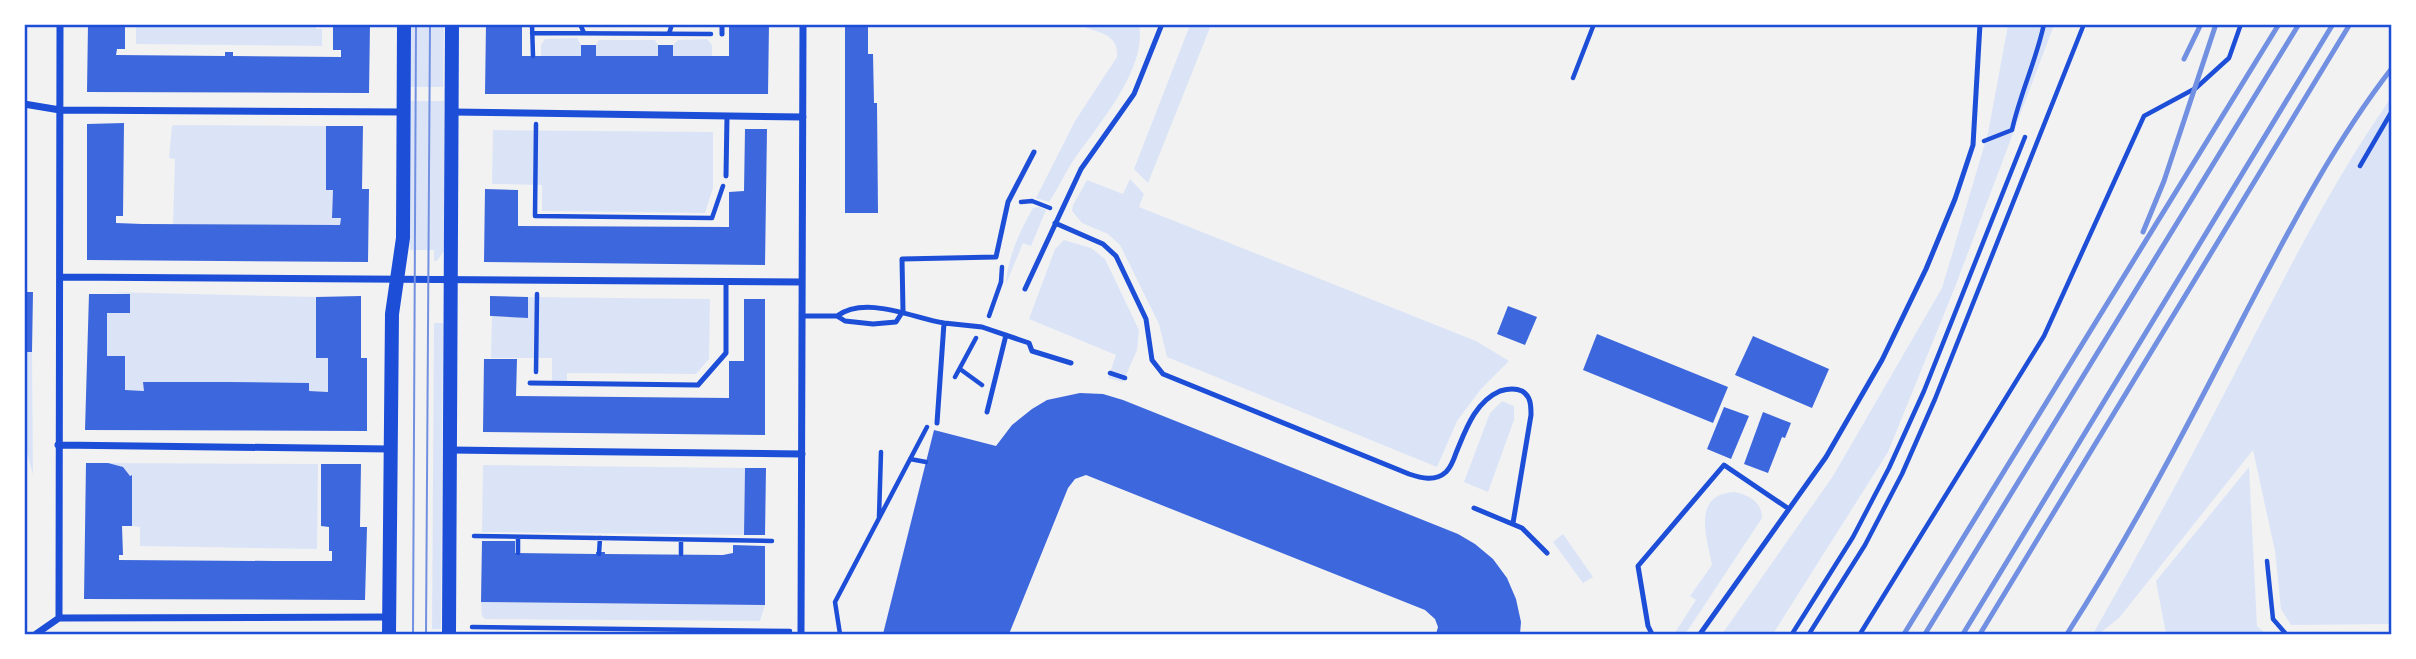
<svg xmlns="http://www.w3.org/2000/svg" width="2416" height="659" viewBox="0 0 2416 659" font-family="'Source Sans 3',sans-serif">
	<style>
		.green { fill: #dbe4f7 }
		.building { fill: #3d67dc }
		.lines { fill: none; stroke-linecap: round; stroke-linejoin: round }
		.path { stroke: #1d4ed8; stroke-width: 4.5 }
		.service { stroke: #1d4ed8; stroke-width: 5 }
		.minor { stroke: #1d4ed8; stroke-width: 7 }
		.secondary { stroke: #1d4ed8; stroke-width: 14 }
		.tram { stroke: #7290e2; stroke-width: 2 }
		.rail { stroke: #7290e2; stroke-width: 5 }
		.neatline { fill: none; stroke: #1d4ed8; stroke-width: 2.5 }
	</style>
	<rect width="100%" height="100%" fill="#f2f2f2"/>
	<path class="green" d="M315,24L316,29H322V46L136,44V25Z
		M1088,24L1139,25C1148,70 1095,128 1071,164C1063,177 1057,190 1049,202L1036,198L1075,121L1117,57C1119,36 1102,33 1086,28Z
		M411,25H444L443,87H411Z
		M1190,25H1211L1148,183L1134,169Z
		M2008,25H2054L1955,287L1888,452L1773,634H1722L1833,476L1942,288L1988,133Z
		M577,38L581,45V56H541V45L545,39Z
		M707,39L712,45V56H673V45L678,40Z
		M599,40H655L658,45V56H596V45Z
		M2391,98V624L2291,625L2281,609L2275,551L2253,450L2119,618L2099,634H2093C2142,547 2191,459 2237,369C2285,277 2331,183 2391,98Z
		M410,101H444V251L437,261H434V250H410Z
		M175,125L326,126V189L333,190L332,217L341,218L340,225L173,224L175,159L169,158L172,126Z
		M493,130L713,132V188L705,213L542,211V185L492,184Z
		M1130,179L1144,194L1139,207L1476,341L1509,361L1481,389L1457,421L1437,467L1167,357L1159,324L1120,245L1108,234L1082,223L1072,211L1073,205L1087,180L1123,194Z
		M1039,207L1046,210L1031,246L1023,243L1006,284C1008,257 1019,232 1033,208Z
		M1064,240L1091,248L1105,259L1139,330L1137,350L1123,382L1108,378L1116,355L1029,319L1055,249Z
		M108,292L316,297V357L328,358V392L309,391V383L144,382V391L125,390V356H107V313H130V294Z
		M528,297L710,299L709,359L696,374L567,373V382H552V358H491L492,317H527Z
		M434,323H443L441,629H432Z
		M25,352H32L33,475L25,445Z
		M1502,401L1514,406V420L1488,492L1464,482L1490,413Z
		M108,463L318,464L317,549L140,546V527L132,526V476Z
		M483,465L745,468L744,535L482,532Z
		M2249,467L2257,626L2266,634H2166L2156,581Z
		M1734,492C1749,495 1762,502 1762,518L1688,630L1684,634H1674L1696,600L1690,596L1712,565C1707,537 1691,495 1734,492Z
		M1563,534L1593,577L1583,583L1553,542Z
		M481,602L765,605L760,621L485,619L482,616Z
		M83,632L326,633L80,634Z"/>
	<path class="building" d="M88,24H125V49H117L116,55L225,56V52H233V56L341,57V50H333V24H370L369,93L87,92Z
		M486,24H522V56H581V45H596V56H658V45H673V56H729V24H769L768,94H485Z
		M845,24H868V54H873L874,103H877L878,213H845Z
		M124,123L123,216H116V223L142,224L340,225L341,218H332L333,190H326V126H363L362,189H369L368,262L87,260V124Z
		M745,129H767L765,265L484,262L485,189L518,190V226L729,227V192L744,191Z
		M24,292H33L32,352H24Z
		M89,294H130V313H107V356H125V390L144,391L143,382H227L309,383V391L328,392V358H316V297L361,296V358H367V431L85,430Z
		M490,296L528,297V318L490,316Z
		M744,299H765V435L483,432L484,359H517L516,396L729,398V361H744Z
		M1508,306L1537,317L1525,345L1497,334Z
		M1597,334L1728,387L1713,423L1583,370Z
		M1753,336L1829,369L1812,408L1735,375Z
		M1080,393L1103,394L1123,400L1458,534L1475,544L1493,559L1507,578L1516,599L1521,622L1520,634H1436L1438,627L1435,619L1425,610L1086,475L1075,479L1068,488L1009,634H883L934,430L996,446L1012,425L1032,409L1047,400Z
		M1724,407L1749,416L1731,459L1707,449Z
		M1763,412L1791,423L1785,438L1782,437L1768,473L1744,464Z
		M86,463H108L123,467L130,476L132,475V526H122L123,555H119V560L275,561H332V551H329V527L321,526V464H361L360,527H367L365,600L84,599Z
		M745,468H766L765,535H744Z
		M482,541H515V553L596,554V552H605V554L723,555L733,553V545L765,546V605L481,602Z"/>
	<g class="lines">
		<path class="path" d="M532,24L533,56
			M580,24L584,33
			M532,33L711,34
			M669,34L672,24
			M1573,78L1594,24
			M536,124L535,216L712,218L723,186
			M1984,141L2012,130C2020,94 2036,61 2044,24
			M2360,166L2392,111
			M1021,202L1032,201L1050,208
			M989,316L1001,282L1002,267
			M960,369L982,385
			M536,372L537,294
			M1110,373L1125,378
			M955,377L976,338
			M910,459L926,462
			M879,517L881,452
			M474,536L772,541
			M518,537V553
			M599,554L600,538
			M681,554V540
			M2267,561L2273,619L2286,634
			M472,627L790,631
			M840,634L835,602L927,427
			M1792,634L1853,537L1889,468L1924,391L2025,137
			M1809,634L1865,545L1902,474L1935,399L2084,24
			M1860,634L2044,336L2144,116L2196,88L2229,58L2241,24"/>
		<path class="service" d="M722,24V34
			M726,176L727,116
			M1055,223L1103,244L1116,256L1146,319L1152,360L1163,374L1409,474C1421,478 1435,482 1446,472C1451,467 1454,459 1456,453C1466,429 1475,402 1500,391C1507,389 1515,388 1522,391C1531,396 1531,406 1531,415L1513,523
			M1025,289L1081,169L1134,94L1162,24
			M802,316H837L845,321L873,324L896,322L903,311L902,259L996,257L1008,202L1034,152
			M837,316C866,295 913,318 944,323L937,423
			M944,323L982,327L1029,343L1032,351L1071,363
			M530,383L698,385L726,353V281
			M987,412L1006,335
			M1474,508L1522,528L1547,553
			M1652,634L1648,626L1638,566L1724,465L1789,509
			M1700,634L1826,457L1882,360L1926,269L1955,199L1973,145L1980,24"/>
		<path class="minor" d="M24,104L60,110L404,112
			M452,112L803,117
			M61,277L802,282
			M58,445L390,449
			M450,450L802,454
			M59,618L389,617
			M36,634L59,618L60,24
			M801,634L803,24"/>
		<path class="secondary" d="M389,634L392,314L403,238L404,24
			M449,634L452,24"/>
		<path class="tram" d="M413,634L416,24
			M426,634L430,24"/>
		<path class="rail" d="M2184,59L2201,24
			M2143,232L2164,181L2216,24
			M1904,634L2279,24
			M1925,634L2299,24
			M1963,634L2333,24
			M1980,634L2350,24
			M2067,634C2133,531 2189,423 2245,314C2289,230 2333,144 2392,68"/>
	</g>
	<rect width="2416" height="659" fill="none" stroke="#ffffff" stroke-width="52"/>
	<rect x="26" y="26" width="2364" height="607" class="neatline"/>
</svg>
